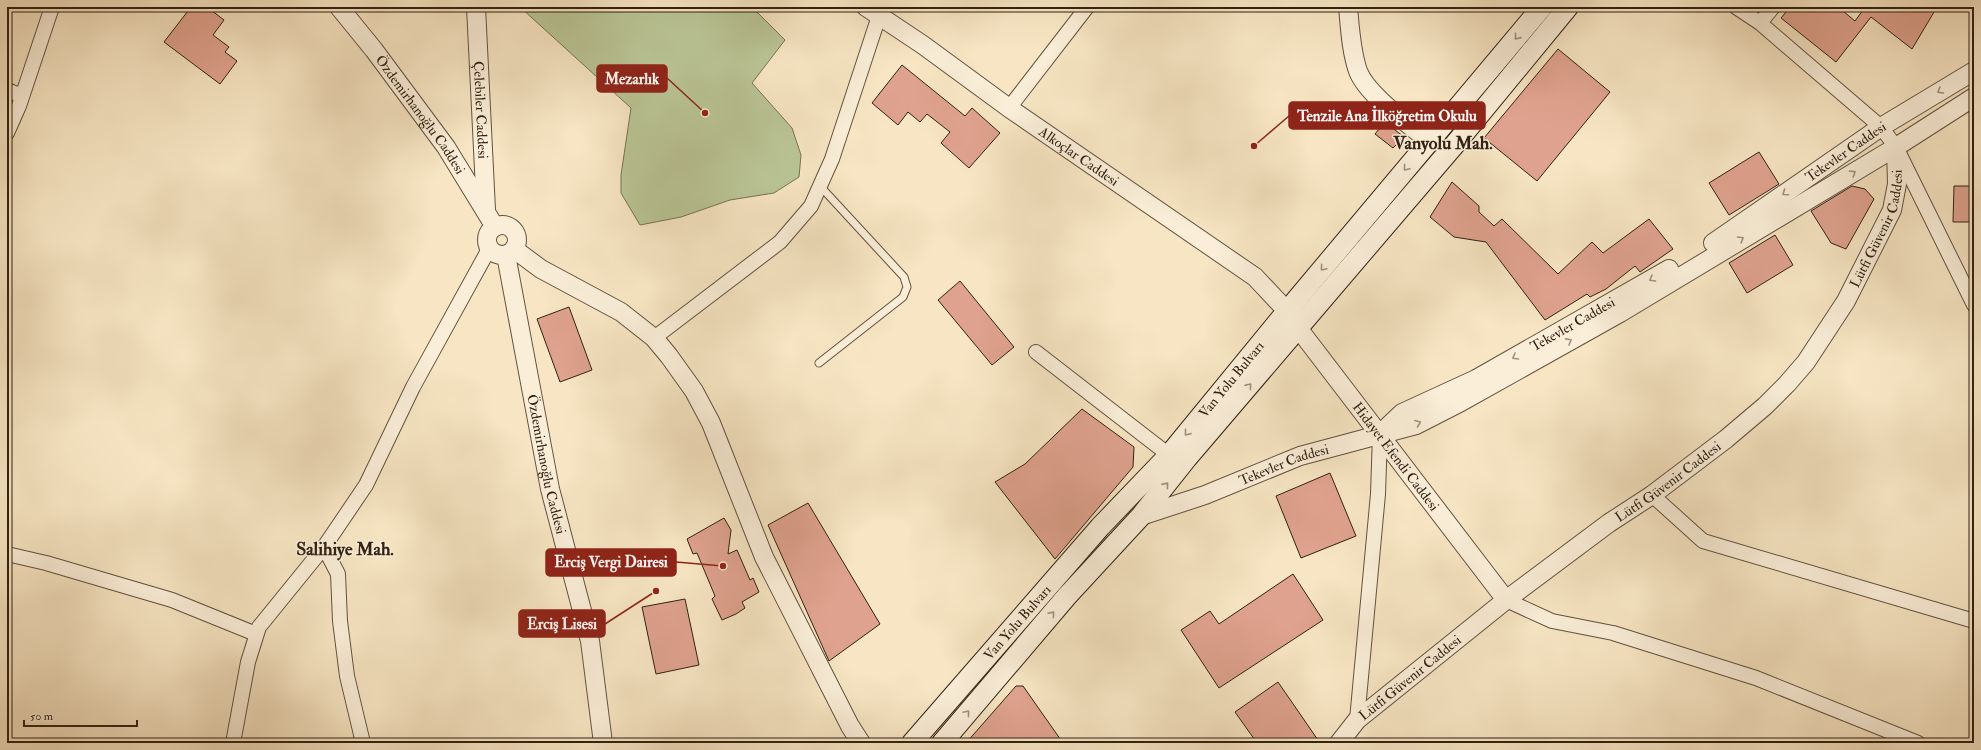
<svg xmlns="http://www.w3.org/2000/svg" width="1981" height="750" viewBox="0 0 1981 750" font-family="'IM FELL Double Pica',serif">
	<style>
		.green { fill: #bac596; stroke: #767354 }
		.building { fill: #dfa28e; stroke: #312113 }
		.lines { fill: none; stroke-linecap: round; stroke-linejoin: round }
		.service-casing { stroke: #62523f; stroke-width: 9 }
		.minor-casing { stroke: #62523f; stroke-width: 16 }
		.tertiary-casing { stroke: #62523f; stroke-width: 20 }
		.secondary-casing { stroke: #312113; stroke-width: 22 }
		.service { stroke: #faeed8; stroke-width: 7 }
		.minor { stroke: #faeed8; stroke-width: 14 }
		.tertiary { stroke: #faeed8; stroke-width: 18 }
		.secondary { stroke: #faeed8; stroke-width: 20 }
		.oneway { stroke: #a0927f }
		.labels { text-anchor: middle; dominant-baseline: central; stroke-width: 3; stroke-linejoin: round; paint-order: stroke }
		.street-label { font-size: 14px; fill: #312113; stroke: #faeed8 }
		.district-label { font-size: 18px; font-weight: bold; fill: #312113; stroke: #faeed8 }
		.leader { fill: none; stroke: #8f2418; stroke-width: 1.5 }
		.callout-dot { fill: #8f2418; stroke: #faeed8; stroke-width: 1.5 }
		.callout { fill: #8f2418; stroke: #8f2418; stroke-width: 1.5 }
		.callout-label { font-size: 15px; text-anchor: middle; font-weight: bold; fill: #fff }
	</style>
	<rect width="100%" height="100%" fill="#f7e5c3"/>
	<filter id="stains"><feTurbulence type="fractalNoise" baseFrequency=".005" numOctaves="4"/><feColorMatrix values="0 0 0 0 .2 0 0 0 0 .09 0 0 0 0 .02 0 0 0 .5 -.17"/></filter>
	<radialGradient id="worn" r=".72"><stop offset=".6" stop-color="#630" stop-opacity="0"/><stop offset="1" stop-color="#630" stop-opacity=".3"/></radialGradient>
	<path class="green" d="M520,7H749L758,13L785,40L752,83L792,128L801,155L799,177L774,193L730,200L681,217L640,225L621,193V175L631,108Z"/>
	<path class="building" d="M191,7H207L224,20L213,35L229,47L225,52L237,61L220,84L164,42Z
		M1790,7H1838L1855,21L1863,10L1858,7H1937L1912,49L1871,17L1836,62L1781,18Z
		M1558,49L1610,92L1537,181L1484,138Z
		M902,65L965,116L972,108L1000,133L969,168L941,143L950,132L927,114L920,122L908,112L898,125L872,103Z
		M1385,122L1404,137L1393,148L1375,134Z
		M1759,152L1779,184L1729,215L1709,183Z
		M1452,182L1479,206V212L1494,226L1502,219L1558,274L1592,242L1603,253L1649,219L1673,249L1640,272L1635,266L1606,289L1590,297L1587,294L1545,320L1486,242L1454,237L1430,217Z
		M1852,186L1865,189L1874,199L1846,249L1831,243L1811,211Z
		M1954,186H1974V222H1953Z
		M1775,235L1793,265L1747,293L1729,263Z
		M960,281L1014,347L992,365L938,300Z
		M569,307L592,370L560,382L537,319Z
		M1082,409L1134,447L1133,467L1055,559L995,482L1025,464Z
		M1330,473L1356,536L1301,558L1276,496Z
		M808,503L880,624L829,661L768,525Z
		M724,518L731,530L728,554L737,550L750,580L753,578L759,592L742,602L745,608L736,614L722,620L712,599L715,596L697,553L693,554L687,539Z
		M1293,574L1323,620L1219,688L1181,630L1210,611L1219,624Z
		M685,599L699,665L656,674L642,607Z
		M1278,682L1320,743H1257L1235,712Z
		M1016,686H1023L1063,743H966Z"/>
	<g class="lines">
		<g class="service-casing">
			<path id="service" d="M819,363L903,297L907,287L904,277L820,186"/>
		</g>
		<g class="minor-casing">
			<path id="minor" d="M1736,7L1760,23L1881,127L1896,147L1974,305
				M1760,23L1773,7
				M7,90L22,96
				M1009,108L1087,7
				M7,133L19,106L52,7
				M654,338L780,242L811,206L832,159L879,16
				M1036,352L1169,455
				M1652,495L1703,541L1974,621
				M324,547L338,574L340,621L347,676L363,743
				M7,554L46,563L172,600L256,634
				M1506,600L1552,621L1613,633L1756,678L1918,743
				M1357,720L1378,494L1380,434
				M233,743L248,662L259,627L324,547L366,485L413,387L489,249"/>
		</g>
		<g class="tertiary-casing">
			<g id="tertiary">
				<path id="s1" d="M339,7L374,50L446,147L495,227"/>
				<path id="s2" d="M476,7L486,210"/>
				<path id="s3" d="M866,7L923,45L1009,108L1255,277L1287,311L1298,328L1506,600"/>
				<path d="M1348,7C1350,28 1351,51 1358,71C1367,95 1409,124 1429,141"/>
				<circle cx="502" cy="240" r="15"/>
				<path id="s4" d="M1713,243L1881,127L1974,71"/>
				<path d="M514,249L541,269L621,312L654,338L669,356L694,391L711,423L764,557L850,726L861,743"/>
				<path id="s5" d="M506,255L550,489L590,641L603,743"/>
				<path id="s6" d="M1382,432L1402,413L1476,379L1669,269"/>
				<path id="s7" d="M1141,516L1205,495L1300,456L1416,425L1461,402L1620,313L1896,147L1974,97"/>
				<path id="s8" d="M1339,743L1357,720L1506,600L1609,523L1652,495L1726,439L1765,406L1787,384L1806,362L1846,301L1892,210L1897,184L1896,147"/>
			</g>
		</g>
		<g class="secondary-casing">
			<g id="secondary">
				<path id="s9" d="M912,743L1100,527L1169,455L1287,311L1542,7"/>
				<path d="M942,743L1067,596L1141,516L1187,458L1298,328L1456,143L1568,7"/>
			</g>
		</g>
		<use href="#service" class="service"/>
		<use href="#minor" class="minor"/>
		<use href="#tertiary" class="tertiary"/>
		<use href="#secondary" class="secondary"/>
	</g>
	<defs><path id="oneway-chevron" d="M-2-3.5L2.5 0L-2 3.5" fill="none" stroke-width="1.6" stroke-linecap="round" stroke-linejoin="round"/></defs>
	<g class="oneway">
		<use href="#oneway-chevron" transform="translate(1517 37) rotate(129)"/>
		<use href="#oneway-chevron" transform="translate(1940 91) rotate(149)"/>
		<use href="#oneway-chevron" transform="translate(1406 168) rotate(130)"/>
		<use href="#oneway-chevron" transform="translate(1853 173) rotate(-31)"/>
		<use href="#oneway-chevron" transform="translate(1785 193) rotate(145)"/>
		<use href="#oneway-chevron" transform="translate(1741 239) rotate(-31)"/>
		<use href="#oneway-chevron" transform="translate(1323 268) rotate(130)"/>
		<use href="#oneway-chevron" transform="translate(1652 279) rotate(150)"/>
		<use href="#oneway-chevron" transform="translate(1569 341) rotate(-29)"/>
		<use href="#oneway-chevron" transform="translate(1515 357) rotate(150)"/>
		<use href="#oneway-chevron" transform="translate(1249 386) rotate(-50)"/>
		<use href="#oneway-chevron" transform="translate(1418 423) rotate(-22)"/>
		<use href="#oneway-chevron" transform="translate(1187 433) rotate(129)"/>
		<use href="#oneway-chevron" transform="translate(1166 485) rotate(-51)"/>
		<use href="#oneway-chevron" transform="translate(1052 614) rotate(-49)"/>
		<use href="#oneway-chevron" transform="translate(967 713) rotate(-50)"/>
	</g>
	<g class="labels">
		<g class="street-label">
			<text stroke="none"><textPath href="#s2" startOffset="103">Çelebiler Caddesi</textPath></text>
			<text stroke="none"><textPath href="#s1" startOffset="135">Özdemirhanoğlu Caddesi</textPath></text>
			<text stroke="none"><textPath href="#s4" startOffset="161">Tekevler Caddesi</textPath></text>
			<text stroke="none"><textPath href="#s3" startOffset="260">Alkoçlar Caddesi</textPath></text>
			<text stroke="none"><textPath href="#s8" startOffset="757">Lütfi Güvenir Caddesi</textPath></text>
			<text stroke="none"><textPath href="#s6" startOffset="220">Tekevler Caddesi</textPath></text>
			<text stroke="none"><textPath href="#s9" startOffset="484">Van Yolu Bulvarı</textPath></text>
			<text stroke="none"><textPath href="#s3" startOffset="702">Hidayet Efendi Caddesi</textPath></text>
			<text stroke="none"><textPath href="#s5" startOffset="213">Özdemirhanoğlu Caddesi</textPath></text>
			<text stroke="none"><textPath href="#s7" startOffset="152">Tekevler Caddesi</textPath></text>
			<text stroke="none"><textPath href="#s8" startOffset="421">Lütfi Güvenir Caddesi</textPath></text>
			<text stroke="none"><textPath href="#s9" startOffset="160">Van Yolu Bulvarı</textPath></text>
			<text stroke="none"><textPath href="#s8" startOffset="97">Lütfi Güvenir Caddesi</textPath></text>
		</g>
		<g class="district-label">
			<text x="1443" y="143">Vanyolu Mah.</text>
			<text x="345" y="549">Salihiye Mah.</text>
		</g>
	</g>
	<path class="leader" d="M705 113L667 78M1254 146L1289 116M723 566L676 562M656 591L605 624"/>
	<g class="callout-dot">
		<circle cx="705" cy="113" r="4"/>
		<circle cx="1254" cy="146" r="4"/>
		<circle cx="723" cy="566" r="4"/>
		<circle cx="656" cy="591" r="4"/>
	</g>
	<g class="callout">
		<rect x="597" y="65" width="70" height="27" rx="4"/>
		<rect x="1289" y="102" width="196" height="27" rx="4"/>
		<rect x="546" y="549" width="130" height="27" rx="4"/>
		<rect x="519" y="610" width="86" height="27" rx="4"/>
	</g>
	<g class="callout-label">
		<text x="632" y="84">Mezarlık</text>
		<text x="1387" y="121">Tenzile Ana İlköğretim Okulu</text>
		<text x="611" y="567">Erciş Vergi Dairesi</text>
		<text x="562" y="629">Erciş Lisesi</text>
	</g>
	<rect width="1981" height="750" fill="none" stroke="#f7e5c3" stroke-width="24"/>
	<rect x="8" y="8" width="1965" height="734" fill="none" stroke="#312113" stroke-width="2"/>
	<rect x="12" y="12" width="1957" height="726" fill="none" stroke="#312113"/>
	<path d="M24 720v6h113v-6" fill="none" stroke="#312113" stroke-width="2"/>
	<text x="30" y="720" font-size="12" fill="#312113" stroke="#faeed8" stroke-width="3" paint-order="stroke">50 m</text>
	<rect width="100%" height="100%" filter="url(#stains)"/>
	<rect width="100%" height="100%" fill="url(#worn)"/>
</svg>
